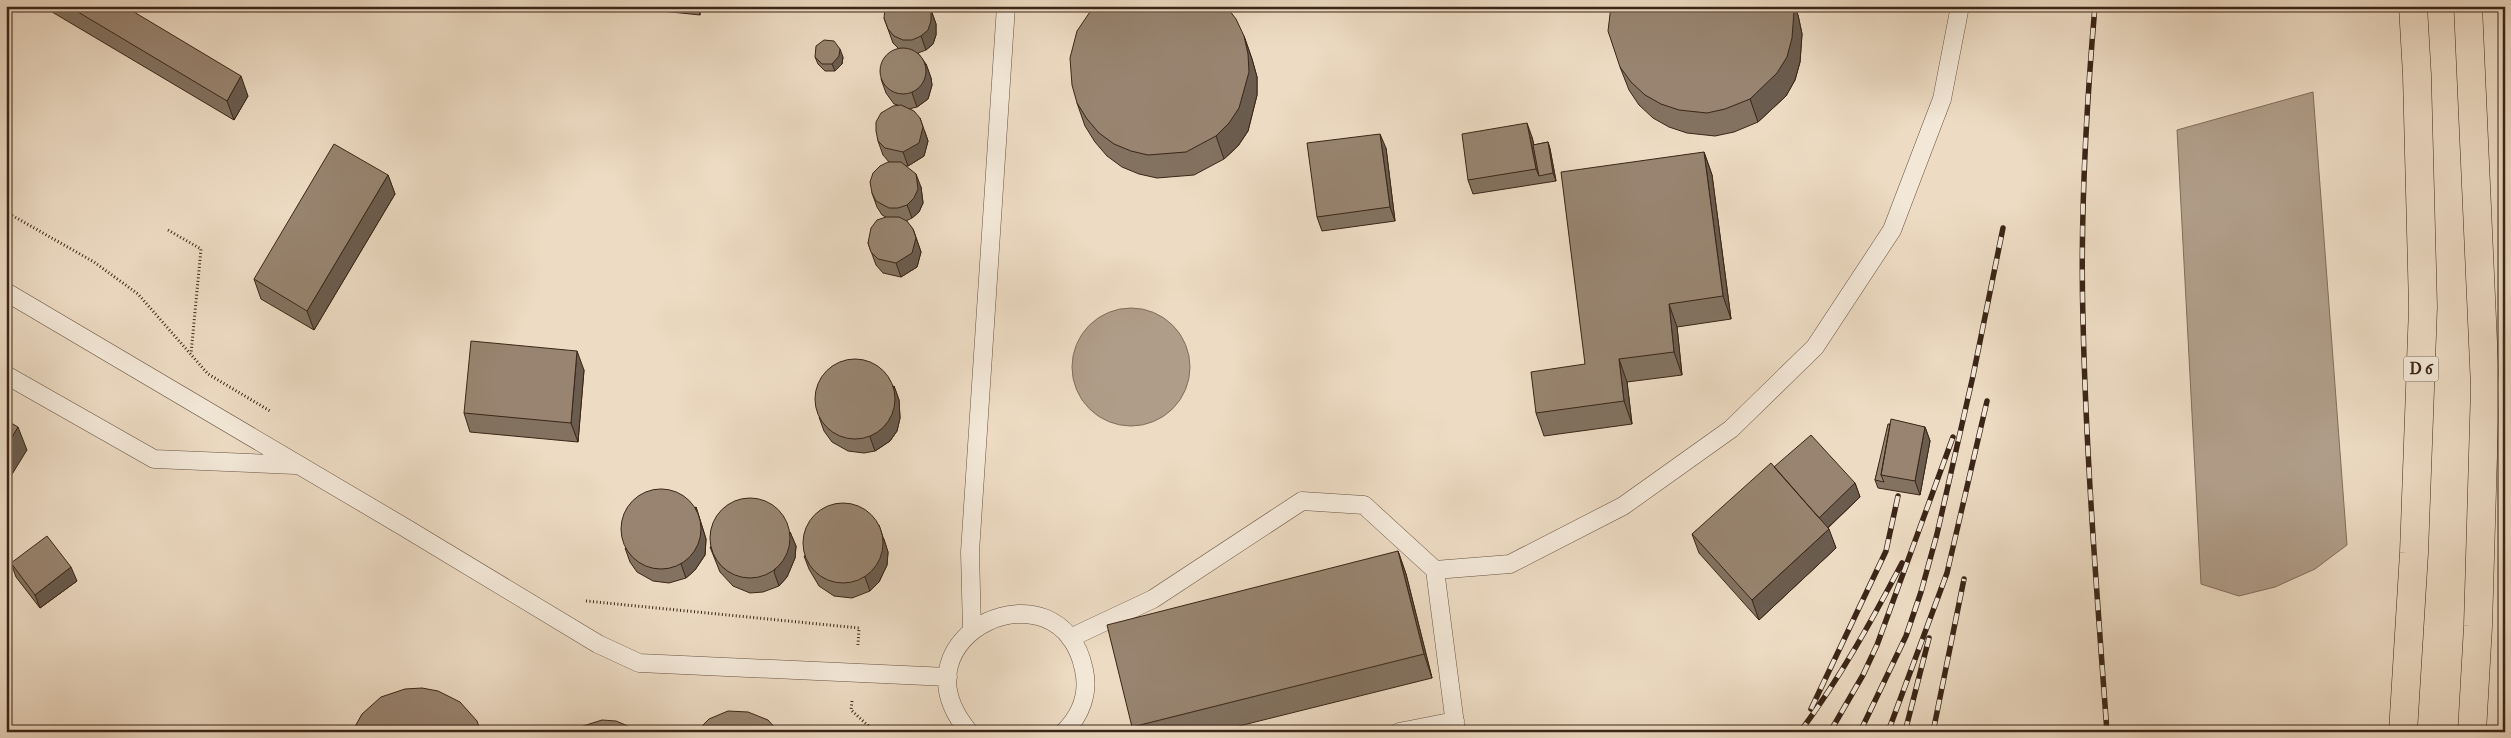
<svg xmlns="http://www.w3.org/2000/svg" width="2511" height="738" viewBox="0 0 2511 738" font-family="'IM FELL Double Pica',serif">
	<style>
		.water { fill: #b09d89; stroke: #816d5b }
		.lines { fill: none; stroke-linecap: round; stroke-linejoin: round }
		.service-casing { stroke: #685242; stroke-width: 19 }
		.trunk-casing { stroke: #3b2517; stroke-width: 29 }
		.path { stroke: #3b2517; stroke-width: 3; stroke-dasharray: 1 2.5; stroke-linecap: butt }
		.service { stroke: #f3e8d8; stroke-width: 18 }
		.trunk { stroke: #eddbc3; stroke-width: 28 }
		.rail-casing { stroke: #3b2517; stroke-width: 5.5 }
		.rail { stroke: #f3e8d8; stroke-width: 4; stroke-dasharray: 11; stroke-linecap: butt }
		.wall { fill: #837260; stroke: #3b2517 }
		.shaded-wall { fill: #6a5c4e; stroke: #3b2517 }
		.building { fill: #988470; stroke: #3b2517 }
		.labels { text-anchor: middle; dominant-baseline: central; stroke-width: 4.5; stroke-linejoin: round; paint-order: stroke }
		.shield { fill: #f3e8d8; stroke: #726051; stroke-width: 1 }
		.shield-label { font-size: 15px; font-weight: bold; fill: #3b2517 }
	</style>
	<rect width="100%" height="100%" fill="#eddbc3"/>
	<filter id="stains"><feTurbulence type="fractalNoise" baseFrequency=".004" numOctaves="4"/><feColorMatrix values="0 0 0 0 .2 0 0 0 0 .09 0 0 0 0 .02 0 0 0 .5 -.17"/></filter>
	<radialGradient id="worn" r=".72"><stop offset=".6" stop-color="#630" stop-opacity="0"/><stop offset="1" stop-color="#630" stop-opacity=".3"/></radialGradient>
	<path class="water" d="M2313,92L2347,545L2315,569L2275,587L2239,596L2201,584L2177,130Z
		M1072 367a59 59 0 1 1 118 0a59 59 0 1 1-118 0Z"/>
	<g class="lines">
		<g class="service-casing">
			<path id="service" d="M6,292L404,527L598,644L639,663L948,677
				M6,375L154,459L295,465
				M1435,570L1456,732
				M972,630L970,552L1006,6
				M1070,638L1153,599L1302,501L1364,505L1435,570L1510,564L1623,506L1731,429L1815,347L1892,230L1942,99L1960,6
				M969,732C887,634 1061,557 1084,670C1089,693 1081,715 1064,732
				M1399,732L1455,721"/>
		</g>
		<g class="trunk-casing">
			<path id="trunk" d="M2468,6L2485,387L2478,626L2472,732
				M2403,732L2414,553L2423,307L2417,75L2413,6"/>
		</g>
		<path class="path" d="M6,212L94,262L138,294L208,374L270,411
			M168,230L201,249L191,354
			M586,601L859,628L858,645
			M852,701L851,710L875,732"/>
		<use href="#service" class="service"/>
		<use href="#trunk" class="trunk"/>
		<g class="rail-casing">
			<path id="rail" d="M2095,6C2086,110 2080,215 2083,320C2086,457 2097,595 2107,732
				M1811,709L1886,551L1898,496
				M1800,732C1840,678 1871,622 1902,563
				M1830,732L1863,675L1877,645L1953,437
				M1860,732L1906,636L1921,592L1937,534L1973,376L2003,228
				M1888,732L1947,573L1987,401
				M1905,732L1929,638
				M1933,732L1964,579"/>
		</g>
		<use href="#rail" class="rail"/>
	</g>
	<path class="wall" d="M42,6H124L248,96L234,120Z
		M614,6H700V15Z
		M931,10L936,24V35L933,44L926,50L918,53L926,64L931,78L932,85L928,99L917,107L909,109L925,132L928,141L924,156L908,166H906L921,187L923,203L919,212L912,218L906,221L913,229L921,252L917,267L901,277L883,273L876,265L868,243L886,217L882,215L877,207L872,193L889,162L883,155L878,141L898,105L894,104L886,93L881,79L898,48L893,43L884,18Z
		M1798,15L1802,34L1800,62L1795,80L1786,96L1758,122L1734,132L1715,136L1687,133L1669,127L1653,118L1639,105L1629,90L1620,67Z
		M1244,36L1252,59L1257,77V95L1248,131L1238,146L1224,159L1194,175L1157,178L1139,174L1122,167L1107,156L1095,142L1085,126L1077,103Z
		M815,57H843L842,64L835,71H825L818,64Z
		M1532,137L1534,145L1548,142L1550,149L1556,181L1473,194L1468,180Z
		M1386,148L1395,221L1322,231L1317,217Z
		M1704,152L1712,175L1731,319L1677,327L1682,375L1627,382L1632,424L1544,436L1536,413L1585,364Z
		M388,175L395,194L314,330L261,299L254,279Z
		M584,370L578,442L470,432L464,413Z
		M894,386L899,400L900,418L897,431L890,441L875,451L864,453L848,451L832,442L824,431L819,417Z
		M1890,424L1925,427L1930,441L1920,495L1878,488L1875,480Z
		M1774,467L1855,483L1860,497L1828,528L1836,548L1759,620L1699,553L1692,534Z
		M696,507L706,539L705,555L695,570L686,578L669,583L653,581L637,572L630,562L625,548Z
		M790,532L796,546L795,558L787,577L779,586L763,592L750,593L733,586L720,572L710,547Z
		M884,539L888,552L887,565L879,582L870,591L852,598L834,596L819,586L809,569L804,556Z
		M1398,551L1406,574L1432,678L1215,732H1134L1132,727Z
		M11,563L77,581L40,608L16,577Z"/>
	<path class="shaded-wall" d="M697,6H700V15Z
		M1793,6H1795L1798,15L1802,34L1800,62L1795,80L1786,96L1758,122L1750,99Z
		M931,10L936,24V35L933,44L926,50L921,36Z
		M1244,36L1252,59L1257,77V95L1248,131L1238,146L1224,159L1216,136Z
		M840,49L843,57L842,64L835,71L832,64Z
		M926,64L931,78L932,85L928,99L917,107L912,93Z
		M241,76L248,96L234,120L227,101Z
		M920,118L928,141L924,156L908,166L903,152Z
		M1527,123L1532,137L1540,175L1539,176L1536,169Z
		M1380,134L1386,148L1395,221L1390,207Z
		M1548,142L1550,149L1556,181L1553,173Z
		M1704,152L1712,175L1731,319L1723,296Z
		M916,174L921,187L923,203L919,212L912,218L907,205Z
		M388,175L395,194L314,330L307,311Z
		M913,229L921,252L917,267L901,277L896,263Z
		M1669,304L1677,327L1682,375L1674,352Z
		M577,351L584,370L578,442L571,423Z
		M1619,359L1627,382L1632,424L1624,401Z
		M894,386L899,400L900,418L897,431L890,441L875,451L870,437Z
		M18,427L27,450L6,484V447Z
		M1925,427L1930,441L1920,495L1915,481Z
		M1855,483L1860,497L1822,533L1817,519Z
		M696,507L706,539L705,555L695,570L686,578L681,564Z
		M879,525L888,552L887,565L879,582L870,591L865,577Z
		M1829,529L1836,548L1759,620L1752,600Z
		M790,532L796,546L795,558L787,577L779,586L774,572Z
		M1398,551L1406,574L1432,678L1424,654Z
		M71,567L77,581L40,608L35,595Z"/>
	<path class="building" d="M68,6H124L241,76L227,101Z
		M887,6H929L931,10V21L928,30L921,36L912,40H903L894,36L888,29L884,18L885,9Z
		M1094,6H1226L1236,19L1244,36L1248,54L1249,72L1239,108L1229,123L1216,136L1186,152L1148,155L1131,151L1114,144L1099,133L1087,119L1077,103L1072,85L1070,58L1077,31Z
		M1611,6H1793L1794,11L1792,38L1787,57L1777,73L1750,99L1725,109L1707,113L1679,110L1661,104L1645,95L1631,82L1620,67L1608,31Z
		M824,40L834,41L840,49L839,56L832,64H822L815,57L816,46Z
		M880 71a23 23 0 1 1 46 0a23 23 0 1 1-46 0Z
		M901,105L914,111L920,118L923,127L919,143L903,152L885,148L878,141L876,131V122L881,113L893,106Z
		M1527,123L1536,169L1468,180L1462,134Z
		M1380,134L1390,207L1317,217L1307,143Z
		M1548,142L1553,173L1539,176L1533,145Z
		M334,144L388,175L307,311L254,279Z
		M1704,152L1723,296L1669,304L1674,352L1619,359L1624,401L1536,413L1531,372L1585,364L1561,172Z
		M888,162H901L916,174L918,189L914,198L907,205L898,208H889L876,201L872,193L870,182L873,173L880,166Z
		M886,217H899L907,221L913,229L916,238L912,253L896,263L878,259L871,252L868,243L871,228L877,220Z
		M471,341L577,351L571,423L464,413Z
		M815 399a40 40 0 1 1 80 0a40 40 0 1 1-80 0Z
		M1891,419L1925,427L1915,481L1881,475Z
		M6,420L18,427L6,447Z
		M1888,424H1890L1881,475L1884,482L1875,480Z
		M1811,435L1855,483L1819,518L1774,467Z
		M1771,463L1829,529L1752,600L1692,534Z
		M621 529a40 40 0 1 1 80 0a40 40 0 1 1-80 0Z
		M710 538a40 40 0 1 1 80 0a40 40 0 1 1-80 0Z
		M803 543a40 40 0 1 1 80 0a40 40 0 1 1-80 0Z
		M47,536L71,567L35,595L11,563Z
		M1398,551L1424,654L1132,727L1107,625Z
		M422,688L438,691L460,702L477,721L481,732H352L362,714L381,697L405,689Z
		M728,711L748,712L768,720L779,732H696L709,719Z
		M602,720L616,721L635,729L637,732H578L583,726Z"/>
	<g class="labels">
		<rect class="shield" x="2403.5" y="356.5" width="35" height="25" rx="4"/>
		<g class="shield-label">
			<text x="2421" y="369">D 6</text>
		</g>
	</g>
	<rect width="2511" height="738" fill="none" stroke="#eddbc3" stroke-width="25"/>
	<rect x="8" y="8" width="2496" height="723" fill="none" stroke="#3b2517" stroke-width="2.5"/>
	<rect x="12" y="12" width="2486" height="713" fill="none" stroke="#3b2517"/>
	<rect width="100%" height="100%" filter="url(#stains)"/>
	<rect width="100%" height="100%" fill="url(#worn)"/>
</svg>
